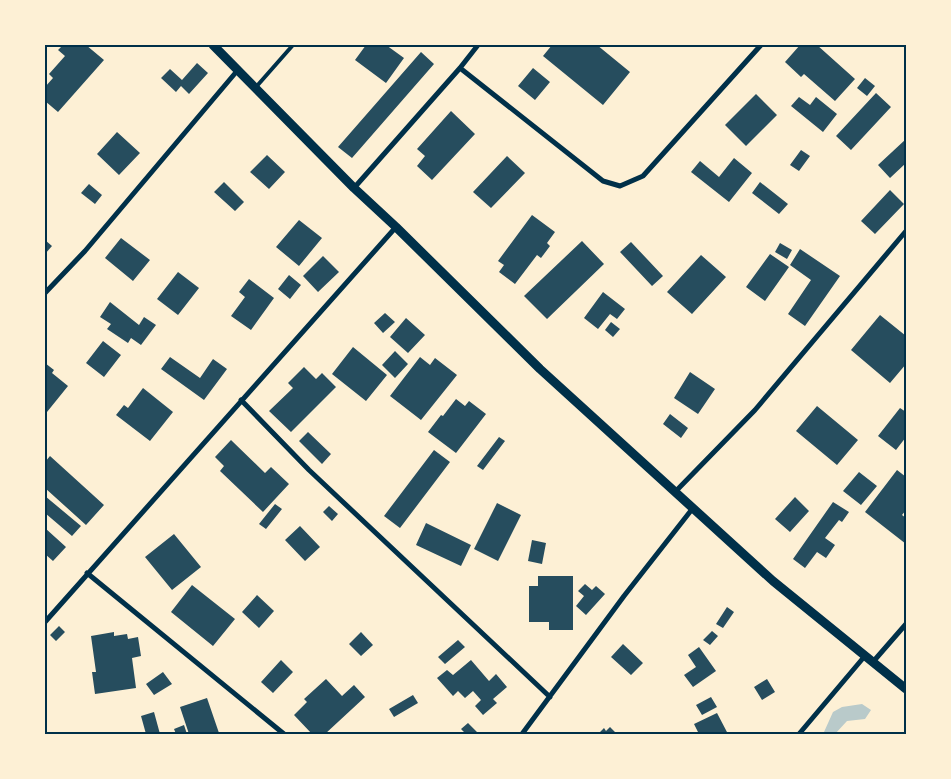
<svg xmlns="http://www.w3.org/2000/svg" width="951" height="779" viewBox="0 0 951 779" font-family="'Source Sans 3',sans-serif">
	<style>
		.green { fill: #b9caca }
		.building { fill: #264d5e }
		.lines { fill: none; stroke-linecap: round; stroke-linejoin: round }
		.service { stroke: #003049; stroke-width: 4 }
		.minor { stroke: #003049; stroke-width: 5 }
		.tertiary { stroke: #003049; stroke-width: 9 }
		.neatline { fill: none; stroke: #003049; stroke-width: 2 }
	</style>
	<rect width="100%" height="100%" fill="#fdf0d5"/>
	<path class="green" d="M862,704L871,710L865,719L847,721L835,734H821L824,732L833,712L842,707Z"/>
	<path class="building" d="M63,45H86L104,60L58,112L45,101V87L53,78L49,74L65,56L58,50Z
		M366,45H386L404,58L386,83L355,60Z
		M552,45H597L630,72L603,105L543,56Z
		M800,45H817L855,79L835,101L804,74L801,77L785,62Z
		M421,52L434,64L352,158L338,147Z
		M197,63L208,73L189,94L181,86L176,92L161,78L170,69L182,80Z
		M533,68L550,82L535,100L518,86Z
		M865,78L875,86L867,96L857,88Z
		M876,93L891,107L851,150L836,136Z
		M756,94L777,115L746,146L725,125Z
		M799,97L810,105L816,97L837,114L823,132L791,106Z
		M451,111L475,134L432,180L417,166L425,156L417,149Z
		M117,132L140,153L119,175L97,154Z
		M906,139V163L890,178L878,165Z
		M801,150L810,156L799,171L790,165Z
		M267,155L285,172L269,189L250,172Z
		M507,156L525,173L491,208L473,192Z
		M734,158L752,173L729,202L691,172L700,161L719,177Z
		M224,182L244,202L235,211L214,192Z
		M760,182L788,204L779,214L752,193Z
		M89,184L102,195L95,204L81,193Z
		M890,190L904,204L875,234L861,221Z
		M532,215L555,232L547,243L550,246L541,258L537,255L515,284L499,272L504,265L498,261Z
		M299,220L322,238L299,266L276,247Z
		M121,238L150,260L133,281L105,258Z
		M45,240L52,246L45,254Z
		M582,241L604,264L547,319L524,296Z
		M631,242L663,276L652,286L620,252Z
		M780,243L792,250L787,259L775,252Z
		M800,249L840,276L805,326L788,314L811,280L790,265Z
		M770,254L789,267L765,301L746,287Z
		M701,255L726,277L692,314L667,292Z
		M323,256L339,272L318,292L303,276Z
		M178,272L199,288L178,315L157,299Z
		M289,275L301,285L290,299L278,289Z
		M249,279L274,298L251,330L231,316L245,297L239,292Z
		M603,292L625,309L617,319L610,314L598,329L584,318Z
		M110,302L139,325L144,317L156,325L141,345L131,338L128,343L107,329L111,324L100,317Z
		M385,313L395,322L383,333L374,323Z
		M880,315L906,336V364L890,383L851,350Z
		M406,318L425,335L408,353L390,337Z
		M611,322L620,329L613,337L605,330Z
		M103,341L121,355L104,377L86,363Z
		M353,347L387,375L366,401L332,374Z
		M395,351L408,364L395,378L382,365Z
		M170,357L200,378L213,359L227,369L204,400L161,369Z
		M420,357L430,365L435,358L457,375L421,420L390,396Z
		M45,363L54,370L52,373L68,386L47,412L45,410Z
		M304,367L316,379L322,373L336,387L291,432L269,411L293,388L288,383Z
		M690,372L715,389L698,414L674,398Z
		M143,388L173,412L150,441L116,415L124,405L128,408Z
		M456,399L465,406L469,401L486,414L456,453L428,432L441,415L443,416Z
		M817,406L858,440L837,465L796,431Z
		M900,408L906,412V437L896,450L878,436Z
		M670,414L688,428L681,438L663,424Z
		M308,432L331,454L322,464L299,441Z
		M499,437L505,441L483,470L477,466Z
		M231,440L265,473L271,467L289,484L263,512L220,471L224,466L215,457Z
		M434,450L450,462L400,528L384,516Z
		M50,456L104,505L86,525L45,488V462Z
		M897,470L906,477V510L902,515L906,518V544L865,512Z
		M859,472L877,486L861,505L843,491Z
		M45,496L81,526L72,536L45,513Z
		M795,497L809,511L790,532L775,519Z
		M833,502L849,512L842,522L839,520L825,538L835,545L826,558L817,552L805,568L793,559Z
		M497,503L521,515L498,561L474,549Z
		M275,504L282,509L266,529L259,524Z
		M329,506L338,514L332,521L323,512Z
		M426,523L471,545L461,566L416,545Z
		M300,526L320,547L305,561L285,540Z
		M45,528L66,547L53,561L45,554Z
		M174,534L201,567L172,590L145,557Z
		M532,540L546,543L542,564L528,561Z
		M538,576H573V630H549V622H529V586H538Z
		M585,584L592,590L596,586L605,594L586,615L576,606L584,596L578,591Z
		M192,585L235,619L213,646L171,612Z
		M257,595L274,611L259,628L242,612Z
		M727,607L734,612L723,628L716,624Z
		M59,626L65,632L56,641L50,635Z
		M712,631L718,636L710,645L703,640Z
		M114,632V636L127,634L128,639L138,637L141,656L132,658L136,688L95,694L92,672H96L91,636Z
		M361,632L373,645L361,656L349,644Z
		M458,640L465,647L445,664L438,657Z
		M623,644L643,663L631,675L611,657Z
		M699,647L716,671L693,687L684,675L696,667L688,655Z
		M281,660L293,672L273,693L261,682Z
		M471,660L489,681L496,674L507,687L493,699L497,703L483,715L475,706L481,700L473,691L465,698L458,691L453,696L437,678L447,670L453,675Z
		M163,672L172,684L154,695L146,684Z
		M326,679L342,696L354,685L365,697L325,734H312L294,715L307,702L304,699Z
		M767,679L775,692L762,700L754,687Z
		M413,695L418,703L394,717L389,709Z
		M711,697L717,707L702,715L696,705Z
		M207,698L219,733L189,734L180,707Z
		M154,712L160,734H146L141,716Z
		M717,713L728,734H699L694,724Z
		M468,723L479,734H466L461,729Z
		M184,725L187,734H176L174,729Z
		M610,727L617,734H598L604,728L606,731Z"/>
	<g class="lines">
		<path class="service" d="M256,87L293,45"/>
		<path class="minor" d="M460,68L603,181L620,186L643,176L761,45
			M354,188L460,68L478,45
			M45,293L85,251L237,71
			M241,400L309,470L550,697
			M675,492L755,410L906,231
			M87,573L284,734
			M45,622L396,227
			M872,663L906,624
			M522,734L624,596L693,508
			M799,734L864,657"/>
		<path class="tertiary" d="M213,45L354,188L396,227L540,369L773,581L906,689"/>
	</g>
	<rect width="951" height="779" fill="none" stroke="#fdf0d5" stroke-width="92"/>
	<rect x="46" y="46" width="859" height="687" class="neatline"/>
</svg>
